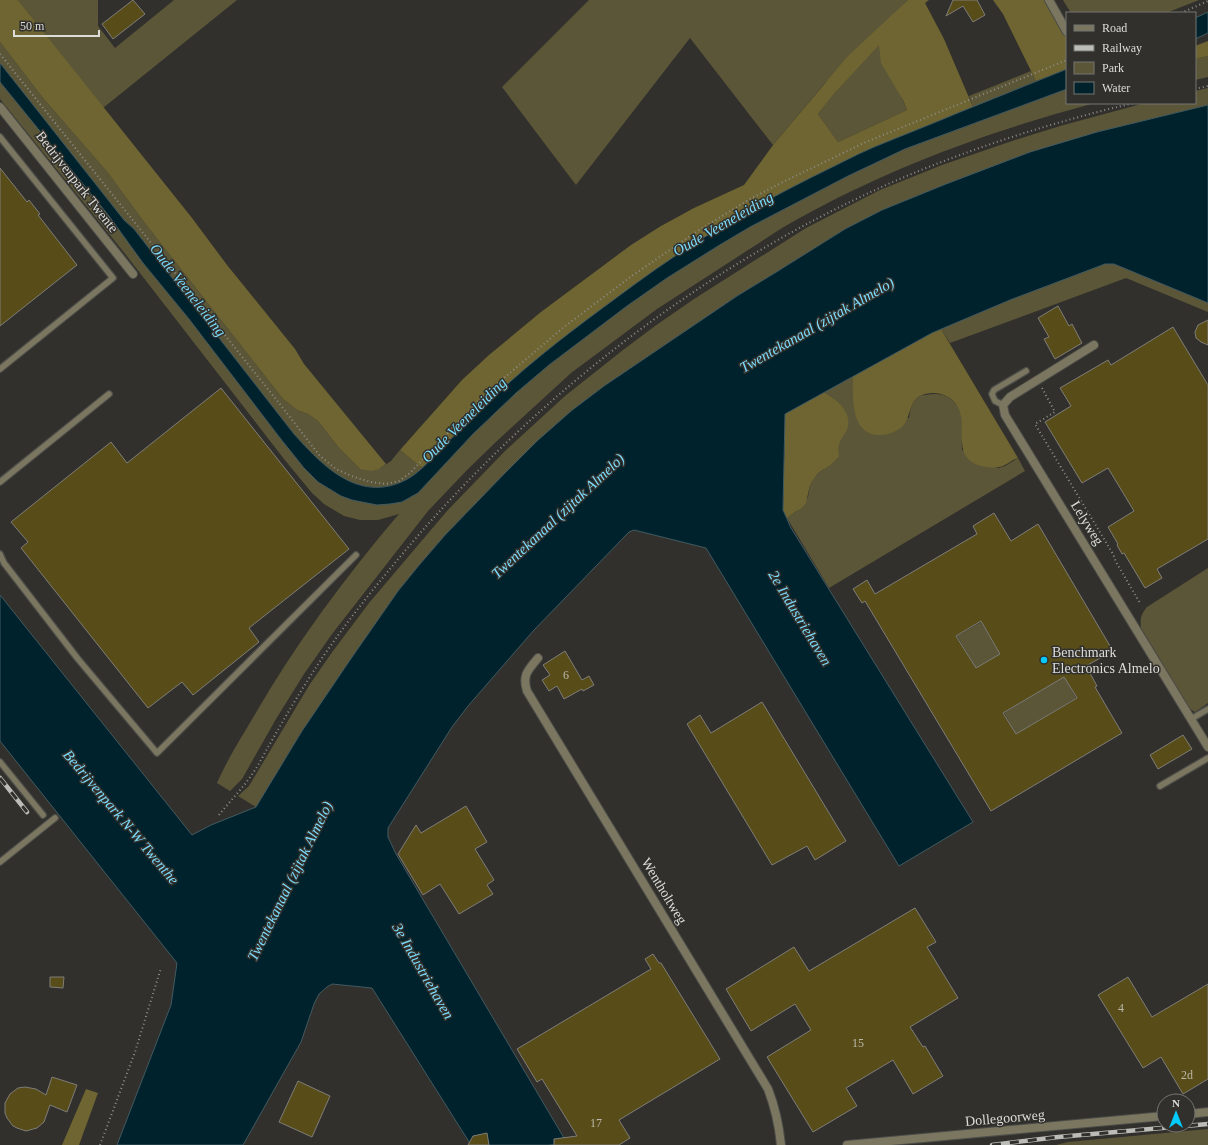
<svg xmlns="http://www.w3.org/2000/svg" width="1208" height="1145" viewBox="0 0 1208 1145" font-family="Georgia,serif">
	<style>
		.green { fill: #5c5638 }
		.forest { fill: #6f6532; fill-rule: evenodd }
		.water { fill: #00222c; stroke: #425a60 }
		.building { fill: #584d19; stroke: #7e7d78; fill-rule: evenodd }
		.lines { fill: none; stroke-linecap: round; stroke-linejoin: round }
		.lane-casing { stroke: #4c4c48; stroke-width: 8 }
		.street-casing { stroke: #4c4c48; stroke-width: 10 }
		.path { stroke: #8d8d8a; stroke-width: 2; stroke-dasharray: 1 3; stroke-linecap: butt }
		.lane { stroke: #7a7660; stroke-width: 5.5 }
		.street { stroke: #7a7660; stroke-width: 8 }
		.rail-casing { stroke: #bcbcb9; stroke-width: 4.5 }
		.rail { stroke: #31302c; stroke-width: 3; stroke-dasharray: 9; stroke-linecap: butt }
		.poi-dot { fill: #04cbf9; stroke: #31302c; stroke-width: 1.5 }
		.labels { text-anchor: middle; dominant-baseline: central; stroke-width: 3; stroke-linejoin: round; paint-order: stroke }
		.number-label { font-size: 12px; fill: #bbb8a9 }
		.street-label { font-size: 14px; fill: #dcdcd9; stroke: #31302c }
		.poi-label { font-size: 14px; fill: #dcdcd9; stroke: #31302c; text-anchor: start }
		.water-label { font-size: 15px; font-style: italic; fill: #7bdcfd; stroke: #31302c }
	</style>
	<rect width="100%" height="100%" fill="#31302c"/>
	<path class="green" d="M18,0H98V26L115,48L174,0H237L103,108Z
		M589,0H908L824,84L773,145L690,38L576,185L502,87Z
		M1063,0H1199L1166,13H1071Z
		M0,42L43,98L108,173L144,222L283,399L297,410L308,414L318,421L339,448L360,469H379L391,461L400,450L422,468C414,476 405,482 393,485C351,496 320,463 294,434L134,229L124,220L0,63Z
		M879,44L907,110L838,142L818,114L834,94Z
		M1208,56V77L1195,80V59Z
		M1031,71L1036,81L973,107L969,96Z
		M0,82L109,216L143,263L189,319L280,438L304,468L318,482L341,496L352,500L377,505L418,493L473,434L516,393L549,365L627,306L667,278L718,246L750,227L848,176L905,149L1067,89V103H1095C986,132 880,171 782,228L657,309L571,373L498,440L468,469L428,511L332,634L304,674L276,719L242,779L230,791L217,783C227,760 241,738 254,716C295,645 345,577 399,514L378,520H360L344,516L324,504L312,493L284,459L126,255L0,99Z
		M1208,88V105L1097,132L946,184L882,210L845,229L778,271L737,296L604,386L571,411L446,534L420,564L398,591L350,660L302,731L256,807L238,796L249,786L310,684L333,651L369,603L447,511L505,451L565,396L623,350L655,326L694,299L806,228L880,190L942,165L1015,140L1060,126L1145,103H1195V91Z
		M1105,264H1114L1208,303V312L1126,278L950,343L941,329L1010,300Z
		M853,376L855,411L909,418C910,412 911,405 915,400C917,397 921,395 925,395C940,392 952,395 959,409C965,421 961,437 962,450L998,468L1005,466L1018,458L1025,471L829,588L787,518L795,512L801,509L808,497L810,485L818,473L831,465L839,457V443L834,399L824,392Z
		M1208,568V703L1195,712L1190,709L1141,628C1140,619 1141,614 1147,607Z
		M981,622L1000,654L976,668L957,636Z
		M1064,677L1076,698L1016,734L1004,713Z
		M1208,1129V1145H1056L1068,1142Z"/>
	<path class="forest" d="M0,0H18L192,218L227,265L295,349L304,364L386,464L379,469L371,471L360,469L339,448L318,421L308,414L297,410L283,399L144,222L108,173L43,98L0,42Z
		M908,0H929L925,3L944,39L973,107L875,147L791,188L738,216L560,341C544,354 528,366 512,380C480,407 452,438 422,468L400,450L462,380L489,355L541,312L631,245L661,226L694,208L744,185L773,145L847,57ZM879,45L881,63L903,100L907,110L838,142L818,114L834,94Z
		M993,0H1047L1067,38V69L1036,81L1003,14Z
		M1208,41V56L1195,59V46Z
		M941,329L1018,458C1011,460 1006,466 999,467C993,468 986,467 981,466C949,457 970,426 957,406C955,402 951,398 946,396C939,392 927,392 920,396C909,401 911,418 902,427C895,432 888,435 880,435C850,435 853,397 853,376L932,333Z
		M824,392C838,401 853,412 847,430C845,434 842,437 840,441C838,446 839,452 839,457L831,465L818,473L810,485L806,503L801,509L795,512L787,518L783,510L785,414Z
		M86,1089L98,1093L79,1145H62Z"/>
	<path class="water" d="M1208,12V33L1195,39V18Z
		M0,63L124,220L134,229L294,434C321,464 355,500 399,483C418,476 431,459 445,445C467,424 488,401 511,381C550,346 593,315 635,284C691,243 750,208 812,177C833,167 853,156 874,147C903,135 932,124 960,112C996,98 1031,83 1067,69V89L905,149L848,176L750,227L718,246L667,278L627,306L549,365L516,393L473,434L418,493L402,502L390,504L377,505L352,500L341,496L318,482L304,468L280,438L189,319L143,263L109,216L0,82Z
		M1208,105V303L1114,264H1105L1010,300L932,333L785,414L783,510L791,528L973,822L899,866L706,548L634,530L629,532L534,630L468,706L452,727L388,828V837L396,854L567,1143L548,1145H471L372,988L332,984L327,987L319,994L314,1004L301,1042L243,1145H117L171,1005L177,963L0,741V595L192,835L211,825L256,807L302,731L350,660L398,591L420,564L446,534L505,473L537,441L571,411L604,386L737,296L778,271L845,229L882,210L946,184L1030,152L1097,132Z"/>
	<path class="building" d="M133,0L145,14L113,39L102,24Z
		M953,0H977L985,15L973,22L963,6L946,16Z
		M0,168L27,202L29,200L40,214L38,215L77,265L0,326Z
		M1058,306L1069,326L1072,324L1082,343L1055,359L1044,339L1049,337L1038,318Z
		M1208,320V345L1201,342L1196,338L1195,332L1198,325Z
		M1173,327L1208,385V539L1157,569L1162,578L1145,588L1124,553L1122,554L1117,545L1118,544L1108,527L1134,511L1108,468L1082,483L1045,422L1071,406L1060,388L1108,360L1111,365Z
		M221,388L349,549L249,628L259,642L193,695L182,682L148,708L21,548L28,542L11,522L111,442L127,463Z
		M994,513L1011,541L1038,524L1113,651L1086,666L1097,686L1095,687L1122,733L991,811L865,601L862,603L853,589L867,580L875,594L977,534L973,526ZM981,621L1000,654L976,668L956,636ZM1064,677L1077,698L1016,734L1003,713Z
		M565,651L582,680L589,676L594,685L583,691L582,689L564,699L557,686L549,691L542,680L550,675L543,665Z
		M762,702L846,841L815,860L807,846L772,865L687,724L700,715L711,733Z
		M1183,735L1192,749L1158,769L1150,755Z
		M466,806L487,842L475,849L494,880L487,885L493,894L459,914L440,884L423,895L398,854L416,825L421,833Z
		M915,908L936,942L927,947L958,998L910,1027L923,1047L925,1046L943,1076L913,1094L893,1060L846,1088L857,1106L813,1132L767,1057L811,1030L795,1004L751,1031L726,989L794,947L809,971Z
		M653,954L659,963H661L720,1059L619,1120L630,1138L619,1145H554V1139L577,1136L542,1079L537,1082L517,1049L651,969L645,959Z
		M50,977H64L63,988L50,987Z
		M1128,977L1152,1017L1208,984V1079L1183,1094L1161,1057L1143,1068L1098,995Z
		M52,1077L77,1085L67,1112L50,1105L44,1122L37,1128L26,1131L17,1128L13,1126L7,1118L5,1113V1103L10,1094L18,1088L25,1087L36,1089L46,1095Z
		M298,1081L330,1096L312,1137L279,1122Z
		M487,1133L489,1145H468L473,1136Z"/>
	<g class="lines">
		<g class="lane-casing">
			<path id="lane" d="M0,137L113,278L0,369
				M1003,405L995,401L992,394L994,390L1026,371
				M0,482L109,394
				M0,554L4,563L78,659L157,753L356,555
				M1191,719L1208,709
				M0,762L43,815
				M1160,786L1208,758
				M0,862L55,818"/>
		</g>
		<g class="street-casing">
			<path id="street" d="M1049,0L1067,32
				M0,107L133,274
				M1094,345L1010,397L1003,405L1005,415L1208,747
				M538,658C528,670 522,675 527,691L768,1089C775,1107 779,1125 781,1145
				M1188,1114L1208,1112
				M847,1145L1164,1116"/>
		</g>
		<path class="path" d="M1181,13L1208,1
			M0,54L279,403L320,456L336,469L354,477L371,482L386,484L399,481L410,473L485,394L564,327L629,278L696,232L750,199L785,181L866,142L1067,60
			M1195,89L1208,86
			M1042,388L1055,412L1035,424L1113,554L1116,562L1140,603
			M219,815C230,801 243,788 253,773C260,763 265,752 271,742C283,721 295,700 308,680C332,641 361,604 390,569C525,403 698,268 895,181C971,148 1053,122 1134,103
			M100,1145L135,1052L161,968"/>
		<use href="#lane" class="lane"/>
		<use href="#street" class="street"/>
		<g class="rail-casing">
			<path id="rail" d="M0,778L27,812
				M992,1145L1058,1137L1208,1124"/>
		</g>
		<use href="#rail" class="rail"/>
	</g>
	<circle class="poi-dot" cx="1044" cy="660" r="4"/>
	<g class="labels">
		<g class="number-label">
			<text x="566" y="675">6</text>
			<text x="1121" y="1008">4</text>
			<text x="858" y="1043">15</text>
			<text x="1187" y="1075">2d</text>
			<text x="596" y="1123">17</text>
		</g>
		<g class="street-label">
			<text transform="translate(77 182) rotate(52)">Bedrijvenpark Twente</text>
			<text transform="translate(1087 523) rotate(58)">Lelyweg</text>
			<text transform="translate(664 891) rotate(59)">Wentholtweg</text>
			<text transform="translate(1005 1118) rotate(-5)">Dollegoorweg</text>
		</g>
		<g class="poi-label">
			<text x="1052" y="652">Benchmark<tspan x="1052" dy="16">Electronics Almelo</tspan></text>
		</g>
		<g class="water-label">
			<text transform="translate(723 224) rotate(-30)">Oude Veeneleiding</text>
			<text transform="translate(188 290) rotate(52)">Oude Veeneleiding</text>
			<text transform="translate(817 325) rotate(-30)">Twentekanaal (zijtak Almelo)</text>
			<text transform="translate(464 420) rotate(-45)">Oude Veeneleiding</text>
			<text transform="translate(558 516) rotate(-43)">Twentekanaal (zijtak Almelo)</text>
			<text transform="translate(800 618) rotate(59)">2e Industriehaven</text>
			<text transform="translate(121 817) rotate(50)">Bedrijvenpark N-W Twenthe</text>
			<text transform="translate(290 881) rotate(-64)">Twentekanaal (zijtak Almelo)</text>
			<text transform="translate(423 971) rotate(60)">3e Industriehaven</text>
		</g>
	</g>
	<rect x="1066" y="12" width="130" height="92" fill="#31302c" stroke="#757571"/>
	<rect x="1074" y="25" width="20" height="6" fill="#7a7660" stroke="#757571"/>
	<text x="1102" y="32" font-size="12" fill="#dcdcd9">Road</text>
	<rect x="1074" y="45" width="20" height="6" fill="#bcbcb9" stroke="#757571"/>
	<text x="1102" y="52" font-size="12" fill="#dcdcd9">Railway</text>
	<rect x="1074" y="62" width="20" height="12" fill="#5c5638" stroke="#757571"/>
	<text x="1102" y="72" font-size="12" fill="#dcdcd9">Park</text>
	<rect x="1074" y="82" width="20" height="12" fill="#00222c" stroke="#757571"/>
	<text x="1102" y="92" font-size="12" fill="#dcdcd9">Water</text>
	<g transform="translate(1176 1113)"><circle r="19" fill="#31302c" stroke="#757571"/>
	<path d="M0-3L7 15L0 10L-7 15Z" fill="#04cbf9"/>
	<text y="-6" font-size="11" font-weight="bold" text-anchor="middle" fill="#dcdcd9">N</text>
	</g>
	<path d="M14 30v6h85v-6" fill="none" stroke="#dcdcd9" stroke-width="2"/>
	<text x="20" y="30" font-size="12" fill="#dcdcd9" stroke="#31302c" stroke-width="3" paint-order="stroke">50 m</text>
</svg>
